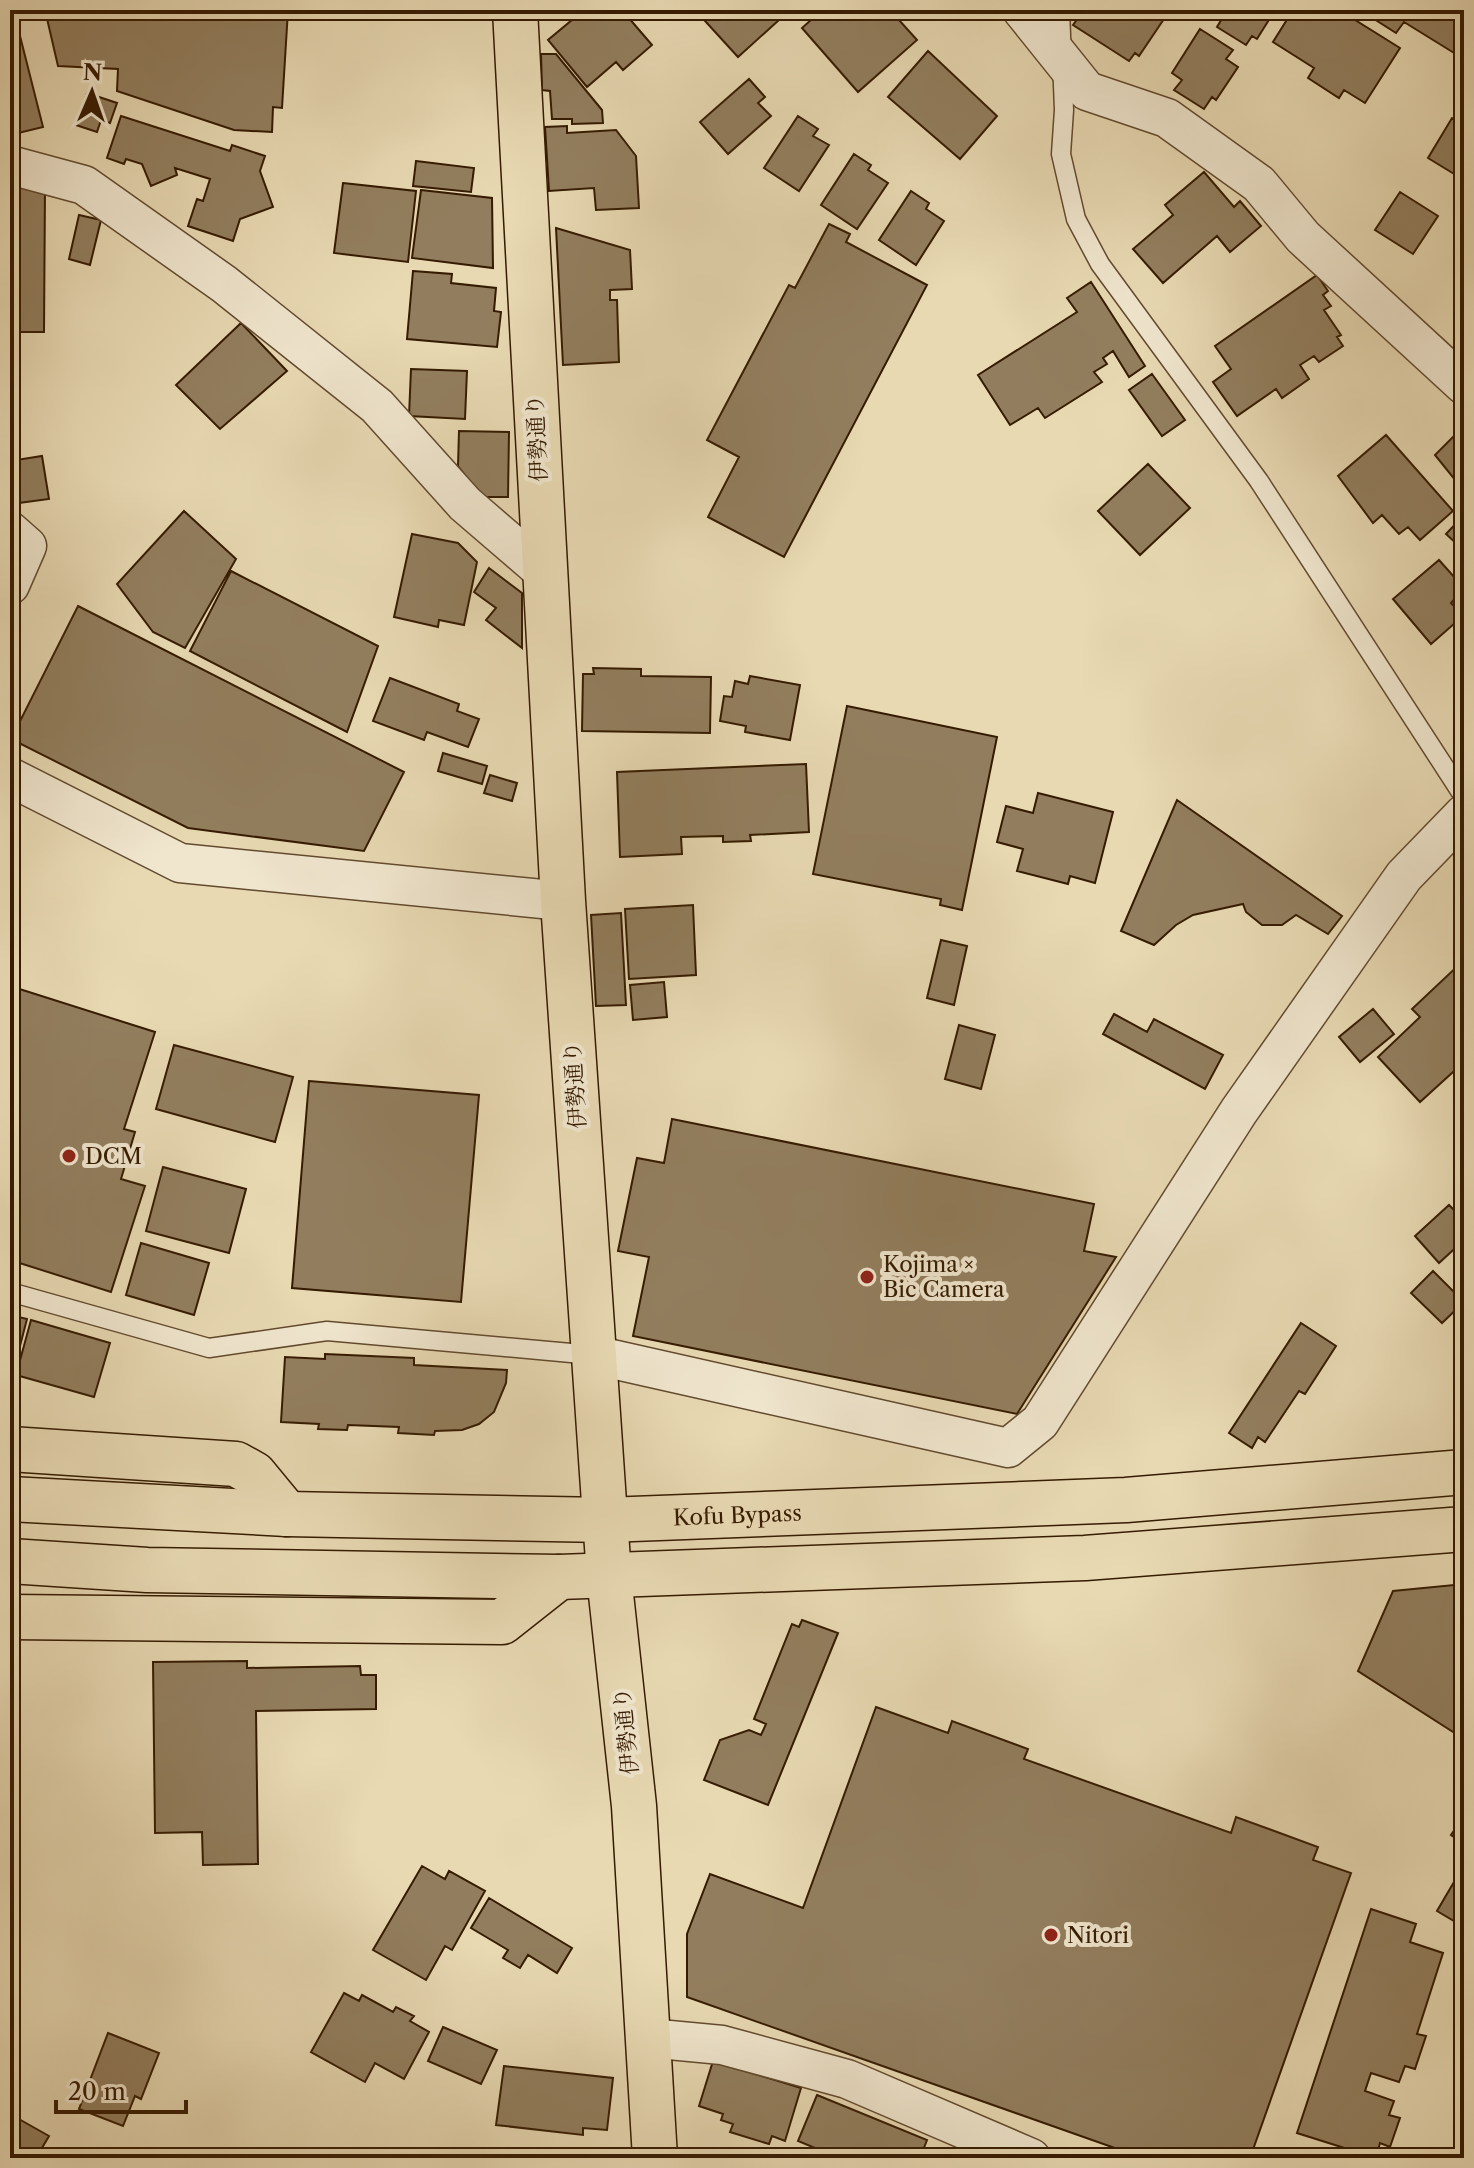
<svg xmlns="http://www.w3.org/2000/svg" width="1474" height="2168" viewBox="0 0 1474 2168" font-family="'Libre Caslon Text','Noto Serif JP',serif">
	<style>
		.building { fill: #927e5e; stroke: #351b01; stroke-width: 2 }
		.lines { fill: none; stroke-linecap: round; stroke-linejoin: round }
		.service-casing { stroke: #624a2e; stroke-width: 21 }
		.minor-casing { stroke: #624a2e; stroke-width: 41 }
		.primary-casing { stroke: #351b01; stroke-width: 47 }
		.trunk-casing { stroke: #351b01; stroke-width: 47 }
		.service { stroke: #f0e6ce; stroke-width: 18 }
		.minor { stroke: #f0e6ce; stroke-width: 38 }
		.primary { stroke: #e8d9b3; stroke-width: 44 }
		.trunk { stroke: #e8d9b3; stroke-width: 44 }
		.poi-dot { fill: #8f2418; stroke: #f0e6ce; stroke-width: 3 }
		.labels { text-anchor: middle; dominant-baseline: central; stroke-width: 8; stroke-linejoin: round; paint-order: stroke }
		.street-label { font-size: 22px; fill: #351b01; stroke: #f0e6ce }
		.poi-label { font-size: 22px; fill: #351b01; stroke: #f0e6ce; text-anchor: start }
	</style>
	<rect width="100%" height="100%" fill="#e8d9b3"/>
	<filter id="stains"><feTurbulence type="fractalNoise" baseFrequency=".0025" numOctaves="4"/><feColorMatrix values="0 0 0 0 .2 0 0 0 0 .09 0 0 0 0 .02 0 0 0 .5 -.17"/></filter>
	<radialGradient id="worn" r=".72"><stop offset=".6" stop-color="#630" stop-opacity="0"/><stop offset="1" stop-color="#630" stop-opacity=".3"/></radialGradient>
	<path class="building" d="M45,10H288L282,108L273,107L272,132L234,130L117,91L118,69L58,66Z
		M584,10H622L652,45L623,70L616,62L587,87L548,40Z
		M695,10H790L738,57Z
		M822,10H890L917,40L858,92L802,28Z
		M1170,10L1139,56L1135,53L1129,61L1073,25L1081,14L1077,10Z
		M1275,10L1257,39L1252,36L1246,45L1217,27L1223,17L1212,11Z
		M1293,10H1339L1400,48L1365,103L1344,90L1339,98L1308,78L1314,68L1273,42Z
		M1360,10H1451L1464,19V49L1459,56L1404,22L1396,33Z
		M18,28L43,127L10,135V30Z
		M1200,29L1233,50L1226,59L1238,67L1216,100L1212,97L1204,109L1174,90L1182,80L1172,73Z
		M928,51L997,116L960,159L888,97Z
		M541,54H556L602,110L603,123L572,124V119H552L550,91L542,90Z
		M749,79L765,97L758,103L771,116L728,154L700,122Z
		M87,93L117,103L110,123L101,120L97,132L76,125Z
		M121,116L230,151L232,145L265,156L260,171L273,207L240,219L233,241L188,226L197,199L203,201L210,179L175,168L177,175L151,186L142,164L126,159L124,164L107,158Z
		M798,116L818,129L813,136L829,145L799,191L764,168Z
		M1452,118L1464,125V180L1428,158Z
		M567,126V133L616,130L636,156L639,208L596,210L594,188L549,191L545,127Z
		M854,154L871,165L868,170L888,183L857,229L821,205Z
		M416,161L474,168L471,192L413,186Z
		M1204,172L1234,207L1240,201L1261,226L1230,252L1217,236L1163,283L1133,249L1173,215L1165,205Z
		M10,179L45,186L44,332H10Z
		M343,183L416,191L408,262L334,253Z
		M421,190L492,198L493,268L412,258Z
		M911,191L929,203L926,209L944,221L916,265L879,240Z
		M1400,192L1438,216L1413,254L1375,230Z
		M79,215L101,220L90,265L69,259Z
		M829,224L850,234L846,242L927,285L784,557L708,517L739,457L707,440L789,285L795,288Z
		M556,228L630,250L632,289L610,290V300H617L619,362L563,365Z
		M413,271L452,274L451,283L496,288L494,311L501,312L497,347L407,339Z
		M1317,275L1328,291L1323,295L1331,306L1324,310L1341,335L1337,337L1343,346L1319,362L1314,356L1300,365L1309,379L1282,398L1276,389L1237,416L1213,382L1231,369L1215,346Z
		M1091,282L1145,366L1129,377L1113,351L1103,358L1107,364L1094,372L1102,382L1045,418L1038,408L1010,425L978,375L1077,312L1067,298Z
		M241,323L287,371L220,429L176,385Z
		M411,369L467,371L465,419L409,416Z
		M1152,374L1185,420L1162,436L1129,390Z
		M1464,426V491L1435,455Z
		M459,431L509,432L508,497H481L458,466Z
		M1386,435L1453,511L1420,540L1408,527L1399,534L1382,515L1373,523L1338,476Z
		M42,456L49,499L11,504L10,461Z
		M1148,464L1190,508L1140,555L1098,511Z
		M184,511L236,559L185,648L153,632L117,584Z
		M1464,515V539L1458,545L1446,534Z
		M412,534L458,543L477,562L464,625L439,620L438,627L394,617Z
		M1439,560L1464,588L1451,603L1463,616L1431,644L1393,599Z
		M489,568L522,593V648L486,620L496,608L474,592Z
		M231,571L378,646L347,732L190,651Z
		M78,606L404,772L364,851L188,828L11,739Z
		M593,668L641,669V676L711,677L710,733L582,731L583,674H594Z
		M750,676L800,685L790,740L745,732L746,726L720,721L724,696L732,697L735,681L748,684Z
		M390,678L459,704L457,711L479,719L468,747L427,732L424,740L373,721Z
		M847,706L997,737L962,910L940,905L941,899L813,874Z
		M443,753L487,766L482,784L438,771Z
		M806,764L809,832L750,835L751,841L723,842V836L681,837L682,854L620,857L617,772Z
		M490,775L517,783L512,801L484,793Z
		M1038,793L1113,812L1095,883L1070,876L1068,884L1017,871L1023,849L997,842L1006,806L1033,813Z
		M1177,800L1342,916L1328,934L1296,915L1282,925H1262L1246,912L1243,904L1193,915L1176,925L1154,945L1121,931Z
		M693,905L696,975L629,979L625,909Z
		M621,913L626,1005L596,1006L591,915Z
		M941,940L967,946L954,1005L927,998Z
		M1464,960V1062L1420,1102L1378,1057L1420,1017L1412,1009Z
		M664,982L667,1017L633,1020L630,985Z
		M10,986L155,1032L124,1129L135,1132L121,1179L145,1186L111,1292L10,1260Z
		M1373,1009L1394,1034L1360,1062L1339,1037Z
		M1114,1014L1147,1032L1154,1019L1223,1055L1205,1089L1103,1034Z
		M959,1025L995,1035L981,1089L945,1079Z
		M174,1045L293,1077L275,1142L156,1109Z
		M309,1081L479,1095L461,1302L292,1288Z
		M672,1119L1094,1204L1084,1251L1116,1257L1017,1414L633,1336L649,1257L618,1251L637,1158L664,1163Z
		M163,1167L246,1189L229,1253L146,1231Z
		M1449,1205L1464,1220V1240L1439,1263L1415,1236Z
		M141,1243L209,1263L194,1315L126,1295Z
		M1433,1271L1464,1302L1442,1323L1411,1293Z
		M10,1315L27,1319L13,1373L10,1372Z
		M31,1320L110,1343L94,1397L16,1375Z
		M1301,1323L1336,1346L1305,1394L1299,1391L1265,1442L1258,1437L1252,1448L1229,1433Z
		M325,1354L414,1358V1365L507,1370L506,1383L494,1412L479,1424L462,1430L435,1431L434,1435L398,1433L399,1427L348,1425L347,1430L318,1429L319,1424L281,1422L285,1357L325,1359Z
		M1464,1584V1739L1358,1671L1393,1591Z
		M802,1620L838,1633L768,1805L704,1780L720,1740L749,1730L761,1735L766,1724L754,1719L792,1624L799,1627Z
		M247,1661V1668L360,1666L361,1675H376V1709L256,1711L258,1864L203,1865L202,1832L155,1833L153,1662Z
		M876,1707L948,1733L952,1721L1028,1749L1024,1759L1231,1833L1236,1817L1318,1847L1313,1860L1351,1873L1250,2158H1143L687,1997V1934L710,1874L803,1908Z
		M1464,1816V1844L1451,1835Z
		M1464,1865V1927L1437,1911Z
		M422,1866L445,1879L449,1871L485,1891L452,1950L445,1946L426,1980L373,1950Z
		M489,1898L572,1948L557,1973L528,1955L520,1968L503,1958L508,1950L471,1928Z
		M1371,1909L1416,1924L1410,1942L1443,1953L1417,2034L1426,2036L1415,2069L1405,2066L1399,2082L1371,2073L1365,2091L1394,2101L1389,2115L1400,2118L1390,2147L1380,2143L1376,2158L1297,2133Z
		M344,1993L359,2001L362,1995L393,2012L396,2007L414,2016L410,2021L429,2032L404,2079L375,2063L365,2082L311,2052Z
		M443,2027L497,2050L481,2084L428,2061Z
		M108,2033L159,2053L141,2099L135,2096L123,2126L79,2109Z
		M713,2061L801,2088L785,2141L772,2136L769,2144L730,2132L733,2124L721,2120L723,2114L699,2106Z
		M504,2066L613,2078L607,2130L583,2128V2135L496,2125Z
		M817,2095L927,2140L920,2158H817L820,2150L798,2141Z
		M10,2114L49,2136L36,2158H10Z
		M455,2150L484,2158H453Z"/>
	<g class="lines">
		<g class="service-casing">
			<path id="service" d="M1060,10L1064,110L1061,154L1076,219L1100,264L1259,481L1464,797
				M10,1292L209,1348L327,1331L593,1355"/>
		</g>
		<g class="minor-casing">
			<path id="minor" d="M1022,10L1087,91L1167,118L1259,184L1303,237L1464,385
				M10,165L84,185L224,284L377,406L465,504L544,572
				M10,531L27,546L10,585
				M10,777L180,863L563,901
				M594,1355L1008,1448L1040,1422L1239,1111L1404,876L1464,814
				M648,2038L722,2045L847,2079L1031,2158"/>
		</g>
		<g class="primary-casing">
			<path id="primary" d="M515,10L563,901L609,1576L634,1806L655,2158"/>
		</g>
		<g class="trunk-casing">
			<g id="trunk">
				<path d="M10,1449L236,1464L254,1474L287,1514"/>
				<path id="s1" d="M10,1499L287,1514L606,1520L1126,1500L1464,1472"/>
				<path d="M10,1561L147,1570L559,1577L1085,1558L1464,1529"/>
				<path d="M10,1617L502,1622L559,1577"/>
			</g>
		</g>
		<use href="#service" class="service"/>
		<use href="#minor" class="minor"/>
		<use href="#primary" class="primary"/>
		<use href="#trunk" class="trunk"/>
	</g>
	<g class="poi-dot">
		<circle cx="69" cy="1156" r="8"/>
		<circle cx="867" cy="1277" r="8"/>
		<circle cx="1051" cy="1935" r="8"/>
	</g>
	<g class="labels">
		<g class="street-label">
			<text transform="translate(537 438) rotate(-93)">伊勢通り</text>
			<text transform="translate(575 1085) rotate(-94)">伊勢通り</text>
			<text stroke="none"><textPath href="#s1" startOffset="728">Kofu Bypass</textPath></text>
			<text transform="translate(626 1731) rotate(-96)">伊勢通り</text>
		</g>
		<g class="poi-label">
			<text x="85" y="1156">DCM</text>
			<text x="883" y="1264">Kojima ×<tspan x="883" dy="25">Bic Camera</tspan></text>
			<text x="1067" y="1935">Nitori</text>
		</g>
	</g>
	<rect width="1474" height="2168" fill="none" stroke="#e8d9b3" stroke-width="40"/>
	<rect x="12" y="12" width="1450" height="2144" fill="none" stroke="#351b01" stroke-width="4"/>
	<rect x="20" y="20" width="1434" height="2128" fill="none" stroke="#351b01" stroke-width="2"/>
	<g transform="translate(92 92) rotate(2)" stroke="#f0e6ce" stroke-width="6" paint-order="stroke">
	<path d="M0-6L14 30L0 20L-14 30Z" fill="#351b01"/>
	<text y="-12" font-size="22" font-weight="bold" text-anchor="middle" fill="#351b01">N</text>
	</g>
	<path d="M56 2100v12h130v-12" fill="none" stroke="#351b01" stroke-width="4"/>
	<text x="68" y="2100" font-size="24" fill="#351b01" stroke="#f0e6ce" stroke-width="6" paint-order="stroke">20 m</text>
	<rect width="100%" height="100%" filter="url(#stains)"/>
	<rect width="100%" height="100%" fill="url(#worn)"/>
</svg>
